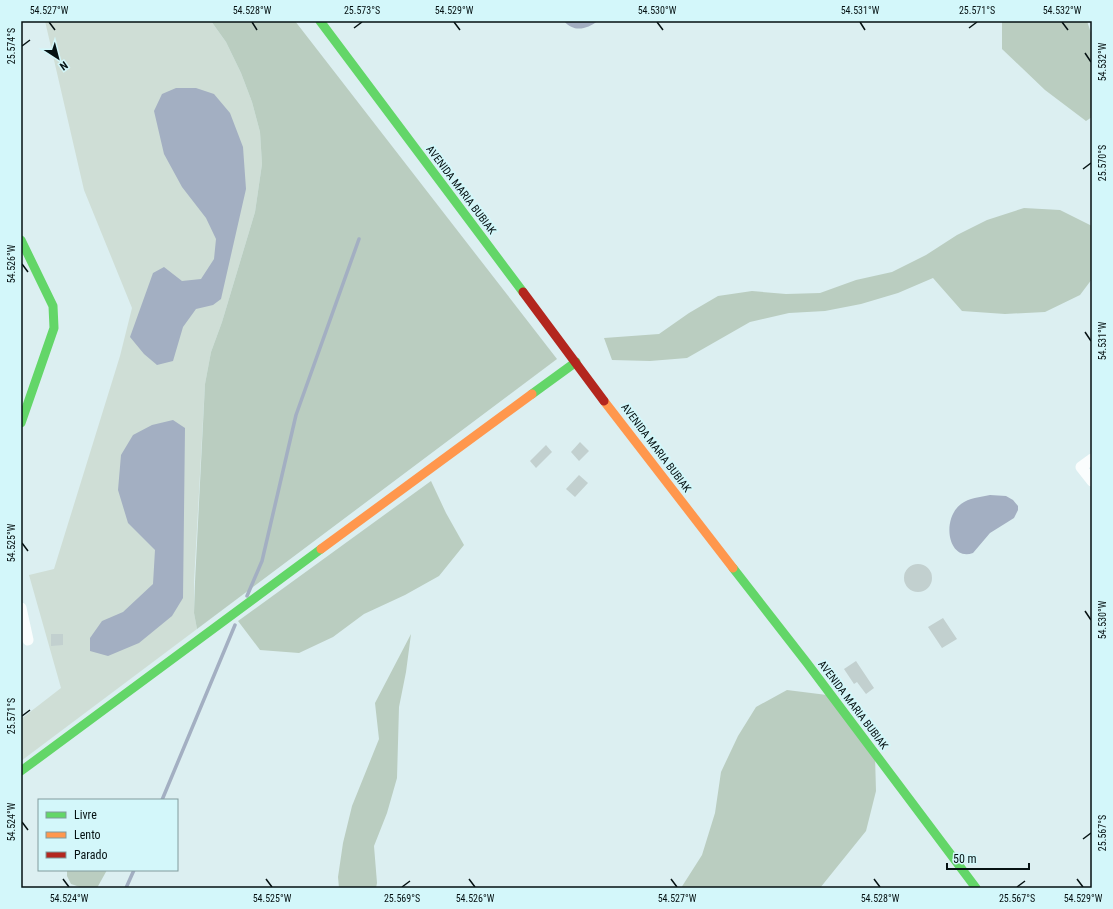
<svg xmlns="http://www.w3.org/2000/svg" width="1113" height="909" viewBox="0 0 1113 909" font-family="'Roboto Condensed',sans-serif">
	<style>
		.green { fill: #cfded6 }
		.forest { fill: #bacdc0 }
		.water { fill: #a3afc2 }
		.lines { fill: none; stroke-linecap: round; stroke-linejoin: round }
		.stream { stroke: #a3afc2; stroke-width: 3.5 }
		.building { fill: #c2d0cf }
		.street { stroke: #fafdfd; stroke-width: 11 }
		.fast { stroke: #63d668; stroke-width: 9 }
		.slow { stroke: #ff974d; stroke-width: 9 }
		.jam { stroke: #b3261e; stroke-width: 9 }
		.ticks { fill: none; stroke: #051112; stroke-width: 1.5 }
		.labels { text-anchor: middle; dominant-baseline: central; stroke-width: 4; stroke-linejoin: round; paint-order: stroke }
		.street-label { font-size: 11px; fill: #051112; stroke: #d3f7fa }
		.neatline { fill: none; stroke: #051112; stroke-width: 1.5 }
		.ticks-label { font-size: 10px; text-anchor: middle; fill: #051112 }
	</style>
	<rect width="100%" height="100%" fill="#dceff1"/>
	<path class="green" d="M45,21H211L226,42L241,73L252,102L260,132L262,164L255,212L222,322L211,352L205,384L194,582V613L197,629L21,761V719L61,688L29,575L54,569L120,356L132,308L84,190Z"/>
	<path class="forest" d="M211,21H295L557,359L197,629L194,613L195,582L205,384L211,352L222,322L255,212L262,164L260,132L252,102L241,73L226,42Z
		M1002,21H1087L1092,36V117L1086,121L1045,90L1002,49Z
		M1024,208L1060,210L1092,226V279L1080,295L1045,312L1005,314L962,311L933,278L898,293L861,304L825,311L789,313L750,322L687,358L650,361L612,360L604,338L659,334L689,313L718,296L752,291L786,294L820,293L856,280L892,272L926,255L957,235L987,220Z
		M431,481L446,513L464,545L439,576L405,595L364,614L333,637L299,653L260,650L238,621Z
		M411,634L406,672L399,707L397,778L387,813L374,846L377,883L376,888H339L338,877L343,843L352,806L379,739L375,703Z
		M787,690L827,695L875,755L876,791L866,831L820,888H681L702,855L715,813L721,772L738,736L756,707Z
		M67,870H107L97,888H83L71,884L67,876Z"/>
	<path class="water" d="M564,21H598C587,29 574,33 564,21Z
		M176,88H196L214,94L230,113L243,147L246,189L221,299L213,305L196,309L183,327L173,361L157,365L144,354L130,337L153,273L164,267L182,281L201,279L214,259L216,239L206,218L182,187L164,154L154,111L162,94Z
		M173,420L185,428L183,598L172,616L139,643L108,656L90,651V638L102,621L123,612L153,584L155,550L128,523L118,490L121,455L133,435L152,425Z
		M990,495L1006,496L1013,500L1018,506V510L1014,518L990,533L973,553C948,562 941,519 961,504C969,498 980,497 990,495Z"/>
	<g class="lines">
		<path class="stream" d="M247,596L262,561L296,415L359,239
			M162,800L235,625
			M126,888L134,870"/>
	</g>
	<path class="building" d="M580,442L589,451L579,461L571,452Z
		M546,445L552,452L536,468L530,461Z
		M579,475L588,483L575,497L566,489Z
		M904 578a14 14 0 1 1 28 0a14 14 0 1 1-28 0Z
		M943,618L957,639L942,648L928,627Z
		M51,634H63V645L51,646Z
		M856,661L874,688L866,694L857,682L854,684L844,669Z"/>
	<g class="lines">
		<path class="street" d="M1092,459L1081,467L1092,481
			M21,608L28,640"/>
		<path class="fast" d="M320,21L523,292
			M21,240L53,306L54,328L21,423
			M532,394L576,362
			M733,568L807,663L976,888
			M21,771L321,549"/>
		<path class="slow" d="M604,401L733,568
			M321,549L532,394"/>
		<path class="jam" d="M523,292L604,401"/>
	</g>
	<path class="ticks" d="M49,22L55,30M252,22L257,30M454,22L460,30M657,22L663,30M860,22L865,30M1062,22L1068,30M354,28L362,22M969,28L977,22M22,46L30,40M1085,53L1091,62M1083,169L1091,163M22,264L28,272M1085,332L1091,341M22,543L28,551M1085,611L1091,620M22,716L30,710M22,822L28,830M1083,839L1091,833M63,879L69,887M266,879L272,887M469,879L475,887M671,879L677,887M874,879L880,887M1077,879L1083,887M402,887L410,881M1017,887L1025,881"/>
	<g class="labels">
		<g class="street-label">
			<text transform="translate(461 190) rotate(53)">AVENIDA MARIA BUBIAK</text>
			<text transform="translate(656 448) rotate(53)">AVENIDA MARIA BUBIAK</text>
			<text transform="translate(853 705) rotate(53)">AVENIDA MARIA BUBIAK</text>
		</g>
	</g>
	<rect width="1113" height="909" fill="none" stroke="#d3f7fa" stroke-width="44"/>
	<rect x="38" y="799" width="140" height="72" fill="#d3f7fa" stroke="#819b9d"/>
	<rect x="46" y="812" width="20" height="6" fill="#63d668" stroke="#819b9d"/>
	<text x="74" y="819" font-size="12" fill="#051112">Livre</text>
	<rect x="46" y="832" width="20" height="6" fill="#ff974d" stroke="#819b9d"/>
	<text x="74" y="839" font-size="12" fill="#051112">Lento</text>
	<rect x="46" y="852" width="20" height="6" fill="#b3261e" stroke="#819b9d"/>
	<text x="74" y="859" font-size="12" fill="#051112">Parado</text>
	<g transform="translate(58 58) rotate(144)" stroke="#d3f7fa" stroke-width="3" paint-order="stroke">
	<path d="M0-3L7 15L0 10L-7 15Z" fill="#051112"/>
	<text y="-6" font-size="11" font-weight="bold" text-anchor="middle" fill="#051112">N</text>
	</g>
	<path d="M947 863v6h82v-6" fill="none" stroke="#051112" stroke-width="2"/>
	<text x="953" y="863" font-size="12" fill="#051112" stroke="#d3f7fa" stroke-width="3" paint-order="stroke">50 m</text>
	<rect x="22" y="22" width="1069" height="865" class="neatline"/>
	<g class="ticks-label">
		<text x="49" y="14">54.527°W</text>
		<text x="252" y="14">54.528°W</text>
		<text x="362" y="14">25.573°S</text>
		<text x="454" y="14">54.529°W</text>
		<text x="657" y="14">54.530°W</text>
		<text x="860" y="14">54.531°W</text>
		<text x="977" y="14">25.571°S</text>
		<text x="1062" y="14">54.532°W</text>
		<text transform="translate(11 46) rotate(-90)" y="4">25.574°S</text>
		<text transform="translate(1102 62) rotate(-90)" y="4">54.532°W</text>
		<text transform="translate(1102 163) rotate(-90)" y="4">25.570°S</text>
		<text transform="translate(11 264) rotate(-90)" y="4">54.526°W</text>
		<text transform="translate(1102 341) rotate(-90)" y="4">54.531°W</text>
		<text transform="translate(11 543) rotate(-90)" y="4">54.525°W</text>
		<text transform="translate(1102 620) rotate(-90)" y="4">54.530°W</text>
		<text transform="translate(11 716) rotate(-90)" y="4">25.571°S</text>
		<text transform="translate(11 822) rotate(-90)" y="4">54.524°W</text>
		<text transform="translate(1102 833) rotate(-90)" y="4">25.567°S</text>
		<text x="69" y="902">54.524°W</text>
		<text x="272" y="902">54.525°W</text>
		<text x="402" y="902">25.569°S</text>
		<text x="475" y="902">54.526°W</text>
		<text x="677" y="902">54.527°W</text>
		<text x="880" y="902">54.528°W</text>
		<text x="1017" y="902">25.567°S</text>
		<text x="1083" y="902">54.529°W</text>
	</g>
</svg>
